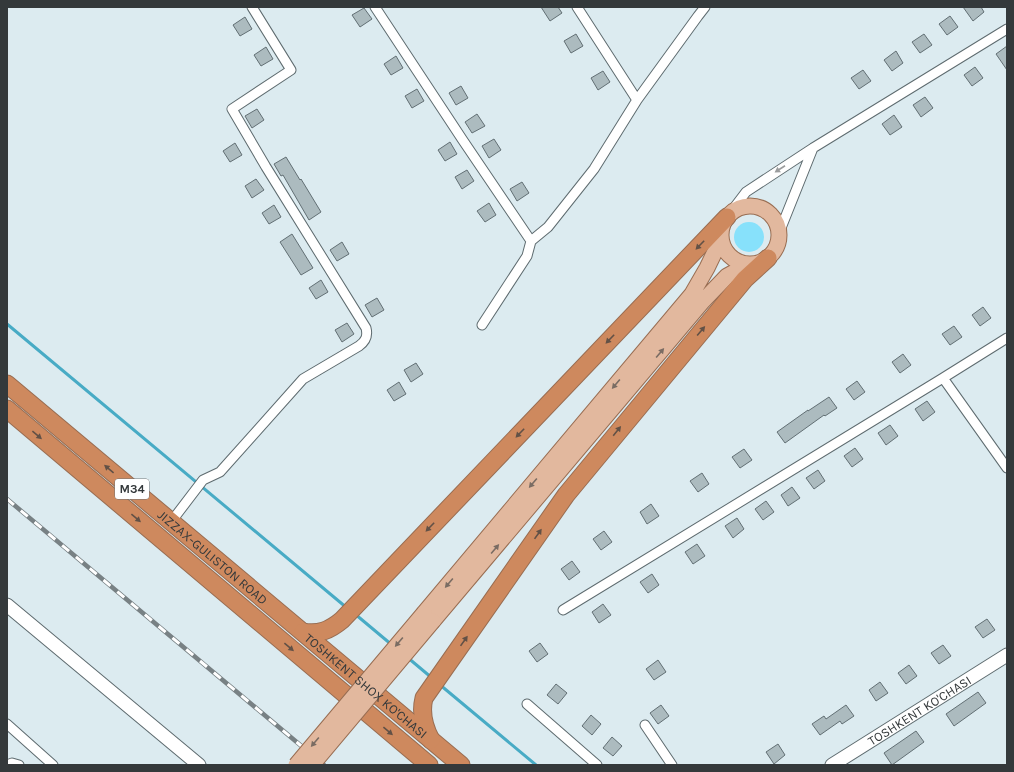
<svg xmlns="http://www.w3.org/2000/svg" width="1014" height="772" viewBox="0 0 1014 772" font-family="Karla,sans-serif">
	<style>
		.green { fill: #87e1fb }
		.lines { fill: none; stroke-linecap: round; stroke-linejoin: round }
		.stream { stroke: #48abc5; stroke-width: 3 }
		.building { fill: #acbbbf; stroke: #626f74 }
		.street-casing { stroke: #5e6b6f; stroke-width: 11 }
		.secondary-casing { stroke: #5e6b6f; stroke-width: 15 }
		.primary-casing { stroke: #986d52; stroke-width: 17 }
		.highway-casing { stroke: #986d52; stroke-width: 19 }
		.street { stroke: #fff; stroke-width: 9 }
		.secondary { stroke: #fff; stroke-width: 13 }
		.primary { stroke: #e2b89e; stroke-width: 15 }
		.highway { stroke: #ce895e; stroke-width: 17 }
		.rail-casing { stroke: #788184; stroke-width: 4.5 }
		.rail { stroke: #fff; stroke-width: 3; stroke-dasharray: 9; stroke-linecap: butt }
		.primary-bridge-casing { stroke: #986d52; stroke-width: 17; stroke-linecap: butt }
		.primary-bridge { stroke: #e2b89e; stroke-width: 15 }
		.oneway { fill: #9a9c9d }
		.oneway2 { fill: #625146 }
		.oneway3 { fill: #7a6c63 }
		.labels { text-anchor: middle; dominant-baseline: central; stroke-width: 3; stroke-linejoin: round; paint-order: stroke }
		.shield { fill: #fff; stroke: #717476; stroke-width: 1 }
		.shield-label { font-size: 12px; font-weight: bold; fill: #34393b }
		.street-label { font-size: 13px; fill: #34393b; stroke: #fff }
	</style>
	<rect width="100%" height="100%" fill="#dcebf0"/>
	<path class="green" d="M734 237a15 15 0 1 1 30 0a15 15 0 1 1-30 0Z"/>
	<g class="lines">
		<path class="stream" d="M7,324L347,608
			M355,614L392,645
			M407,657L432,678
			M439,684L536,765"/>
	</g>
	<path class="building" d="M541,7H558L562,13L550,21Z
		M963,7H981L984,12L973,21Z
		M364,8L372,19L360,27L352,15Z
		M950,16L958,27L947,35L939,24Z
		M245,17L252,29L240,36L233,25Z
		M576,34L583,46L571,53L564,41Z
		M924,34L932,45L920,53L912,42Z
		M1007,46V70L996,54Z
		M266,47L273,59L261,66L254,55Z
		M896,51L903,63L892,71L884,60Z
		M396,56L403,68L391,75L384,64Z
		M975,67L983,78L972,86L964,75Z
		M863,70L871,81L859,89L851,78Z
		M603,71L610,82L598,90L591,78Z
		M461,86L468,98L456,105L449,93Z
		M417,89L424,101L412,108L405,96Z
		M925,97L933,108L921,117L913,105Z
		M257,109L264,120L252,128L245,116Z
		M477,114L485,126L472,133L465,122Z
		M894,115L902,127L890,135L882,124Z
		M494,139L501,150L489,158L482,146Z
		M450,142L457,154L445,161L438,150Z
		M235,143L242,155L230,162L223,151Z
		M286,157L300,180L301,179L321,212L309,220L283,175L281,176L274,164Z
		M467,170L474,181L462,189L455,177Z
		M256,179L264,190L252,198L245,186Z
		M522,182L529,193L517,201L510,189Z
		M489,203L496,215L485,222L477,211Z
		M274,205L281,217L269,224L262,213Z
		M292,234L313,268L301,275L280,242Z
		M342,242L349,254L337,261L330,250Z
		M321,280L328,292L316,299L309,288Z
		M377,298L384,310L372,317L365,305Z
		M983,307L991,318L980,326L972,315Z
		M347,323L354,334L342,342L335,330Z
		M954,326L962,337L950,345L942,334Z
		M903,354L911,365L900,373L892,362Z
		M416,363L423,374L411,382L404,370Z
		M857,381L865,392L854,400L846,389Z
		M399,382L406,394L394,401L387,390Z
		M829,397L837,408L825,416L824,415L785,443L777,432L808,410V411Z
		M927,401L935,412L923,421L915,409Z
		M890,425L898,436L886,445L878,433Z
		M855,448L863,459L852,467L844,456Z
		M744,449L752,460L740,468L732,457Z
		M818,470L825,481L814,489L806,478Z
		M702,473L709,484L698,492L690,481Z
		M792,487L800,498L788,506L781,495Z
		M766,501L774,512L763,520L755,509Z
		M651,504L659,516L647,524L640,512Z
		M737,518L744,529L733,538L725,526Z
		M604,531L612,542L601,550L593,539Z
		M697,544L705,556L693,564L685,552Z
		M572,561L580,572L569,580L561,569Z
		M652,574L659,585L648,593L640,582Z
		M603,604L611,615L599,623L592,612Z
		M987,619L995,630L983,638L975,627Z
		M540,643L548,654L537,662L529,651Z
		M943,645L951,656L939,664L931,653Z
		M658,660L666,672L654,680L646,669Z
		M909,665L917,676L906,684L898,673Z
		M880,682L888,693L876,701L869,690Z
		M556,684L567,693L558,704L547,695Z
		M978,692L986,703L954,726L946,714Z
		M661,705L669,716L658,724L650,713Z
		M846,705L854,716L842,724L840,721L820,735L812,724L824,716L826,719Z
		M591,715L601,724L592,735L582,726Z
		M916,731L924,742L892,765L884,753Z
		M612,737L622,746L613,756L603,748Z
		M778,744L785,755L774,764L766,752Z"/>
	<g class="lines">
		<g class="street-casing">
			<path id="street" d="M375,7L462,139L531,241
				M577,7L637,100
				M727,217L746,192L813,148L1007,29
				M779,233L813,148
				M482,325L527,256L531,241L548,227L594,169L637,100L698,16L705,7
				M943,378L1007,338
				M171,522L203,480L220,472L303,379L359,346C366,341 368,336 366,328L266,167L232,109L291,70L252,7
				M563,610L943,378L1007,468
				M527,704L597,765
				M7,724L53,765
				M645,725L672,765
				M7,765L12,763L19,765"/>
		</g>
		<g class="secondary-casing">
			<g id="secondary">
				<path d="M7,605L199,765"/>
				<path id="s1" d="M832,765L1007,655"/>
			</g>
		</g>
		<g class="primary-casing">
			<path id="primary" d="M721 235a29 29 0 1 1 58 0a29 29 0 1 1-58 0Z
				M424,613L692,294L707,268L721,239
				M433,621L703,301L727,276L747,265"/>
		</g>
		<g class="highway-casing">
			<g id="highway">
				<path id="s2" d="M7,384L461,765"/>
				<path d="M7,409L429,765"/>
				<path d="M303,632C319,635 330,630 342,620L727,217"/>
				<path d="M431,740C424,727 420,714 424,698L566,495L745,279L768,258"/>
			</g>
		</g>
		<use href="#street" class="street"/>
		<use href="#secondary" class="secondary"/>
		<use href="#primary" class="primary"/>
		<use href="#highway" class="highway"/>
		<g class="rail-casing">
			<path id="rail" d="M7,499L324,765"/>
		</g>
		<use href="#rail" class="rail"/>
		<g class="primary-bridge-casing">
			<path id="primary-bridge" d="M296,765L424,613
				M312,765L433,621"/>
		</g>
		<use href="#primary-bridge" class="primary-bridge"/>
	</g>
	<defs><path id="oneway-solid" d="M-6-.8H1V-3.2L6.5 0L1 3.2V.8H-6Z"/></defs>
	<use class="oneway" href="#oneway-solid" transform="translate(780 169) rotate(147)"/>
	<g class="oneway2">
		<use href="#oneway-solid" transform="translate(700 245) rotate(134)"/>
		<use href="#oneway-solid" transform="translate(701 331) rotate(-50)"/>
		<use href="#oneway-solid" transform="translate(610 339) rotate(134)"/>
		<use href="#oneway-solid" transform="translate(617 431) rotate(-51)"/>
		<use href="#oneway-solid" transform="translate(520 433) rotate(134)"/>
		<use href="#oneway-solid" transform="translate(37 435) rotate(40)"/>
		<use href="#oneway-solid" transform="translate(109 469) rotate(-140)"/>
		<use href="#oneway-solid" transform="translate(136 518) rotate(40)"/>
		<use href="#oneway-solid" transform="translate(430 527) rotate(134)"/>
		<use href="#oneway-solid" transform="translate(538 534) rotate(-55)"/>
		<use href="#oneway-solid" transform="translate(464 641) rotate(-55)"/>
		<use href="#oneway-solid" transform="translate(289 647) rotate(40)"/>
		<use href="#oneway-solid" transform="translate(388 731) rotate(40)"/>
	</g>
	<g class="oneway3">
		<use href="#oneway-solid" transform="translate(660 353) rotate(-50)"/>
		<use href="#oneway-solid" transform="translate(616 384) rotate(130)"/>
		<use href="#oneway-solid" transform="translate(533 483) rotate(130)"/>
		<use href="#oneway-solid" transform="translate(495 549) rotate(-50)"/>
		<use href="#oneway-solid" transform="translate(449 583) rotate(130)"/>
		<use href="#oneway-solid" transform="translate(399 642) rotate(130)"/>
		<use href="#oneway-solid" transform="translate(315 742) rotate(130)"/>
	</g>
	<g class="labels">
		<rect class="shield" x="115" y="479" width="34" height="20" rx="3"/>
		<g class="shield-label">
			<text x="132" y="489">M34</text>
		</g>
		<g class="street-label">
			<text stroke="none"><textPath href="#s2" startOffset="269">JIZZAX-GULISTON ROAD</textPath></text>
			<text stroke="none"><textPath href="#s2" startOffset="469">TOSHKENT SHOX KO'CHASI</textPath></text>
			<text stroke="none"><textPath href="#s1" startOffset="103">TOSHKENT KO'CHASI</textPath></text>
		</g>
	</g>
	<rect width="1014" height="772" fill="none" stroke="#34393b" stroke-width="16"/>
</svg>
